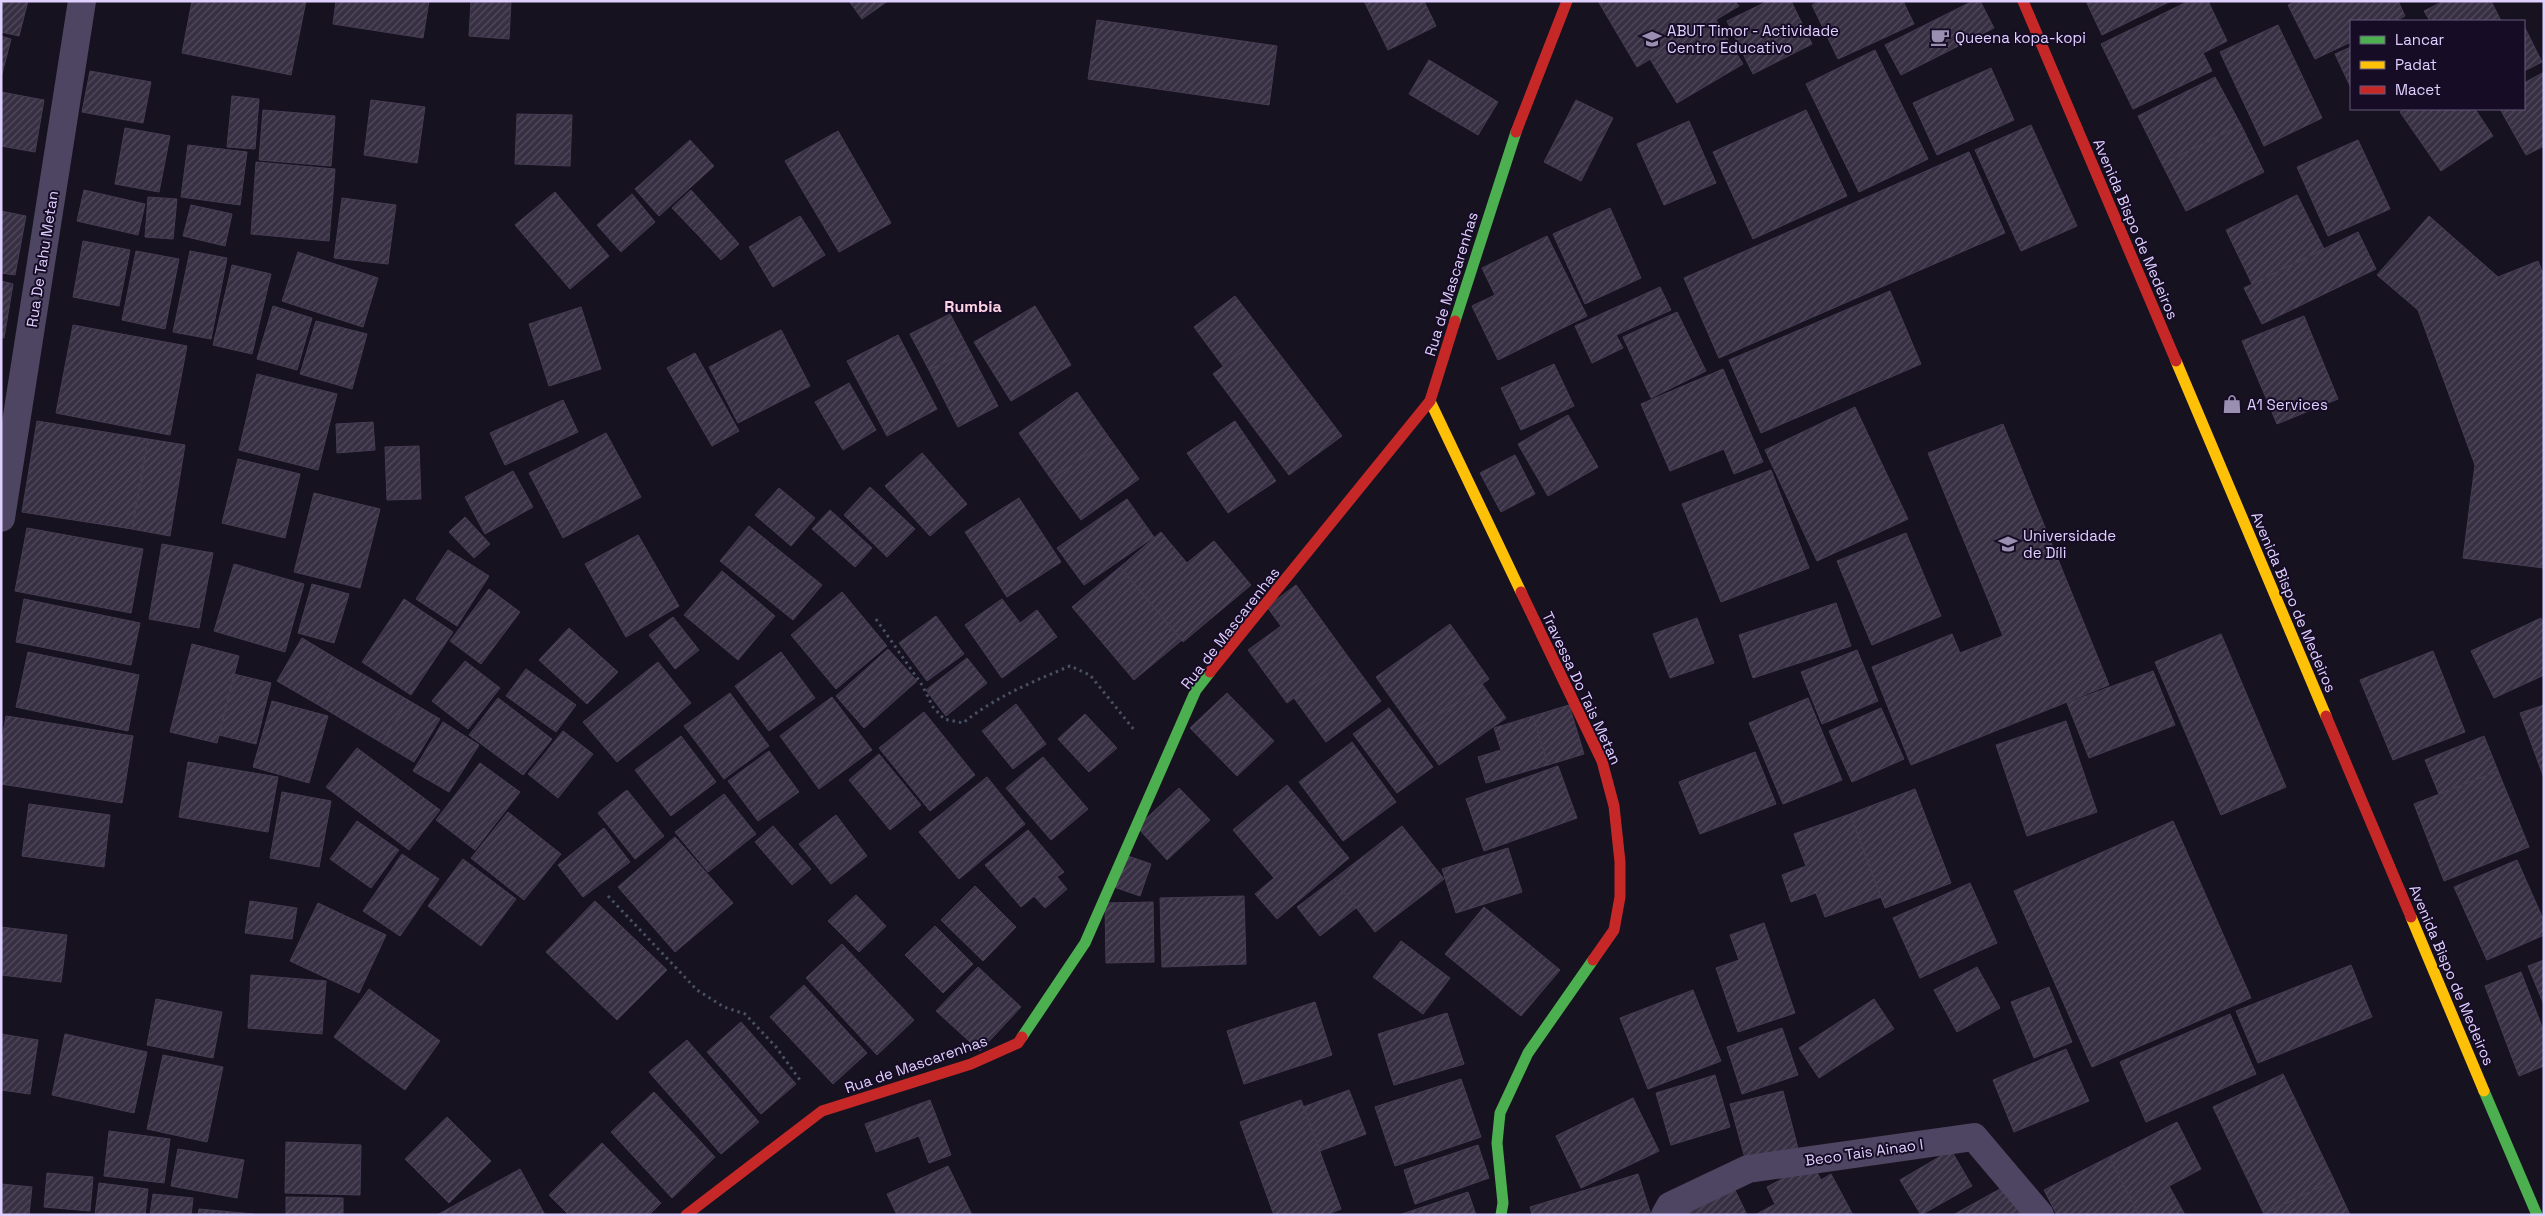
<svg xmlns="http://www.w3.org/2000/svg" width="2545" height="1216" viewBox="0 0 2545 1216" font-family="'Space Grotesk',sans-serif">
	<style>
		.building { fill: url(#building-hatch); stroke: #453c54 }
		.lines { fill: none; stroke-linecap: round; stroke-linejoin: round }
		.path { stroke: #475064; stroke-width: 3; stroke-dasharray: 2.5 4; stroke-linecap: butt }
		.street { stroke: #4d4561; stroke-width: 28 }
		.fast { stroke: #4caf50; stroke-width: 11 }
		.slow { stroke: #ffc107; stroke-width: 11 }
		.jam { stroke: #c62828; stroke-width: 11 }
		.labels { text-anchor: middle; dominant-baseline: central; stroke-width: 4; stroke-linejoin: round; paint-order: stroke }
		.poi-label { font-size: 15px; fill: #e0d0ff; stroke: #160c25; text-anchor: start }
		.street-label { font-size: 15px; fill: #e0d0ff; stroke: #160c25 }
		.neighbourhood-label { font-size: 16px; font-weight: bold; fill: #ffd2e4; stroke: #160c25 }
	</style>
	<defs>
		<pattern id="building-hatch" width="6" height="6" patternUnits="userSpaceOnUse" patternTransform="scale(1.25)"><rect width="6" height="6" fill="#372f42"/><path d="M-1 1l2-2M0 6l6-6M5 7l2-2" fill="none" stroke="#544c5e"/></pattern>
	</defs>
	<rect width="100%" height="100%" fill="#17121f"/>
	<path class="building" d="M1,1H28L19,36L1,32Z
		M192,1H306L291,75L182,53Z
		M336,1H429L423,38L333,24Z
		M471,1H511L509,39L469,36Z
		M849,1H888L862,19Z
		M1364,1H1424L1436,26L1388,50Z
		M1598,1H1735L1739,6L1637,67Z
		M1768,1H1791L1812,44L1753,74L1727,21Z
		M1820,1H1903L1914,24L1838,59L1812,5Z
		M1973,1H1980L1994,28L1901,75L1885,45Z
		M2086,1H2171L2102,35Z
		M2189,1H2208L2227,41L2203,53L2212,71L2133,109L2101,44Z
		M2296,1H2398L2405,16L2395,21H2351V42L2315,59L2288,5Z
		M2444,1H2491L2501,21H2430L2424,11Z
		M1097,20L1277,46L1269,105L1088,79Z
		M1716,20L1743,64L1677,103L1650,59Z
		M2278,25L2322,118L2264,146L2220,52Z
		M2524,26L2542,62L2524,71Z
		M1,36L11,39L1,78Z
		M2351,47V88L2335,54Z
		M1875,50L1928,159L1859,192L1806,84Z
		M1429,60L1498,102L1478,135L1409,94Z
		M1991,68L2014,120L1937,155L1913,103Z
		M90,71L151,82L143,123L82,112Z
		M2544,72V146L2526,155L2500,109H2524V83Z
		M2215,77L2241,125L2162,164L2138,116Z
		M1,92L44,100L35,152L1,146Z
		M232,96L259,99L255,149L227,147Z
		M371,100L425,107L417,163L364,155Z
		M1576,100L1613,118L1581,181L1544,162Z
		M2404,109H2475L2493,136L2441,171L2400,112Z
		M263,110L335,116L331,166L259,160Z
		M1806,110L1847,196L1753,239L1713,152Z
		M517,114L572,115L570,166L515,164Z
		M1689,121L1716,183L1664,205L1637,144Z
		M2031,125L2077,226L2021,251L1975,150Z
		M2241,125L2264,172L2186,211L2162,164Z
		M125,128L170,136L159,192L115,184Z
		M838,131L891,223L839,252L785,161Z
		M690,140L714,166L659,216L635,189Z
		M2358,140L2390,209L2328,236L2297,167Z
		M188,145L247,152L240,205L181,197Z
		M1969,152L2005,233L1719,358L1684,278Z
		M256,162L335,169L329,241L251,234Z
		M84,190L145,204L138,235L77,221Z
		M691,190L717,219L698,235L672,208Z
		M555,192L609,256L570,289L515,225Z
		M632,194L655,222L621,252L597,225Z
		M2297,195L2324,249L2252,284L2226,230Z
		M148,197L177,199L173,239L145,237Z
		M342,198L396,205L388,264L334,258Z
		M191,205L232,214L225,246L183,236Z
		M1610,208L1641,278L1585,304L1553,234Z
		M1,211L26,216L15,275L1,273Z
		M800,216L825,255L773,287L749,247Z
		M2429,216L2498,277L2538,261L2544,276V568L2463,558L2475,465L2418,310L2377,275Z
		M717,219L739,244L721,260L698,235Z
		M2358,232L2376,269L2262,324L2244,288Z
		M1547,236L1587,316L1498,360L1472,306L1495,295L1482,268Z
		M83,241L130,250L119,306L73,297Z
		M136,251L179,259L165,329L122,320Z
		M190,251L227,258L211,339L173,332Z
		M298,252L378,278L363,327L282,301Z
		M232,265L271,274L252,354L213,345Z
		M1,281L13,284L4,338H1Z
		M1660,287L1671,310L1616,335L1623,348L1592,363L1575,326Z
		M1890,291L1921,364L1761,433L1729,360Z
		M1235,296L1265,335L1223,366L1194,327Z
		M273,306L312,318L297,370L257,359Z
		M1035,306L1071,365L1011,401L974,342Z
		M581,307L601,369L549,386L529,324Z
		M1677,312L1706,371L1651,398L1623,337Z
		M950,314L969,350L929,370L910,334Z
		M2304,316L2338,399L2277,424L2242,341Z
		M316,321L367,334L352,389L300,374Z
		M73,325L187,346L170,435L56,413Z
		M781,330L810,386L738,423L709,367Z
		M898,335L937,409L887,436L847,361Z
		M1265,335L1342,436L1289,475L1213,374Z
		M969,350L998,406L958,427L929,370Z
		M695,353L739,431L712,446L667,368Z
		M1554,364L1574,406L1521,430L1501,388Z
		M1723,369L1763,462L1734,474L1724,449L1670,471L1641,404Z
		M257,374L337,394L318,470L239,450Z
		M849,383L876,430L843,450L815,402Z
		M1077,392L1110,439L1051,479L1019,433Z
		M563,400L578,432L505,465L490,433Z
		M1855,407L1908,519L1817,561L1765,450Z
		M1568,415L1598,467L1548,496L1518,444Z
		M37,421L148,439L132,529L22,512Z
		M1235,421L1276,481L1228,513L1187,453Z
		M373,422L375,450L337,453L336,424Z
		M2003,424L2109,685L1911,765L1872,667L1952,634L1960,653L2003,636L1928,453Z
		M606,433L641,497L563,538L529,473Z
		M148,439L185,445L170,536L132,529Z
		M1110,439L1139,479L1081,520L1051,479Z
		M419,446L421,499L387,500L385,447Z
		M922,453L967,504L930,536L885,486Z
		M1515,455L1535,494L1501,512L1480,473Z
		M238,459L300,474L285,538L222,523Z
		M1771,470L1809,568L1721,602L1682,504Z
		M513,471L533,507L485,534L465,497Z
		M870,487L915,529L887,557L844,515Z
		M779,488L815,518L791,546L755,515Z
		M314,493L380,509L360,588L294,572Z
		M1019,498L1061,562L1007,597L965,532Z
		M1127,499L1154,537L1084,585L1057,548Z
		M830,510L872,548L855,567L812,529Z
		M465,517L490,544L474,558L449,532Z
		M749,526L822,585L793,620L720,561Z
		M27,528L143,549L131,613L15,591Z
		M1161,532L1187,563L1214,541L1251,585L1183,642L1120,567Z
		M1906,533L1941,616L1872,645L1837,561Z
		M638,535L679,606L626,637L585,564Z
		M162,544L213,553L199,628L149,619Z
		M448,550L489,576L457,626L416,599Z
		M234,564L304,584L285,652L214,631Z
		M1120,567L1182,640L1134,680L1072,607Z
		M722,571L775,616L738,660L684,615Z
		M312,584L349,594L334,643L298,633Z
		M1296,585L1349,658L1287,703L1248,650L1281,626L1267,607Z
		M489,589L520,612L481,664L450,641Z
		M842,592L887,646L836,689L791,635Z
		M24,599L140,623L131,665L16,642Z
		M404,599L453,632L411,695L362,662Z
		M1002,599L1020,623L1037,610L1057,637L1002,678L965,625Z
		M1836,603L1851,646L1753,678L1739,635Z
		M936,616L964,654L927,681L899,643Z
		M673,617L699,650L675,669L649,635Z
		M1697,618L1714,663L1670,678L1653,634Z
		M2541,618L2544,624V675L2494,698L2471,651Z
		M1450,624L1489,679L1415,732L1376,677Z
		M569,628L618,672L587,704L539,660Z
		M2221,634L2286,787L2221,815L2155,662Z
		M302,638L347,665L322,707L277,681Z
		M192,644L239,656L217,743L170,732Z
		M888,649L917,681L864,728L836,696Z
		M1857,650L1878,701L1822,724L1801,672Z
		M2433,651L2465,732L2393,760L2360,680Z
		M28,652L139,675L128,731L16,707Z
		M781,652L815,698L769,731L735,686Z
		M967,658L987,683L946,716L926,690Z
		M1349,658L1381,701L1326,742L1294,698Z
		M465,661L500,688L468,729L432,701Z
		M658,662L691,703L617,762L583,722Z
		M347,665L408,700L382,743L322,707Z
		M526,669L576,705L556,732L506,696Z
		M2153,671L2175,725L2089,758L2067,703Z
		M234,674L271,683L256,744L219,735Z
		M1482,684L1506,718L1439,765L1415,732Z
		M730,693L769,746L724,779L684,726Z
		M1227,693L1274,741L1237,776L1190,728Z
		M832,697L872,750L819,789L780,736Z
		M498,698L552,739L523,775L469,735Z
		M1808,698L1842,780L1783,804L1749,723Z
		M408,700L440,719L414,762L382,743Z
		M272,701L328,716L309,783L253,767Z
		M1016,704L1046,744L1013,769L982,731Z
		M1569,705L1584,754L1548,765L1533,716Z
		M2544,705V778L2520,713Z
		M1389,708L1433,767L1397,793L1353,734Z
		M1881,708L1904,759L1852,782L1829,731Z
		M924,712L975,775L930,811L879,748Z
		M1085,714L1117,748L1089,772L1058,739Z
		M6,716L133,736L122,803L1,784V746Z
		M1533,716L1548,765L1486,783L1478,757L1501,750L1494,728Z
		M2066,721L2097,812L2027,836L1996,745Z
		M443,722L479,745L449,792L413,771Z
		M563,731L593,754L558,798L528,774Z
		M681,736L716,782L671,816L635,770Z
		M2484,736L2498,771L2439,794L2425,760Z
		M1352,742L1396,802L1343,841L1299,782Z
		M357,748L440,810L409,850L326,787Z
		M769,751L799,792L758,821L728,781Z
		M1755,752L1776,804L1700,834L1679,782Z
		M879,754L921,805L890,830L849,780Z
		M1043,757L1088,809L1051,840L1006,788Z
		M188,762L278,777L268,832L179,817Z
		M480,763L520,792L475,850L436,820Z
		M1558,766L1577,818L1484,851L1466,799Z
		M2498,771L2529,847L2444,881L2414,804Z
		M987,777L1025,824L959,879L919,832Z
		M1287,785L1349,858L1277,919L1255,894L1274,878L1233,830Z
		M1179,788L1210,820L1167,860L1137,827Z
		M1915,789L1951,883L1885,908L1850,814Z
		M627,790L664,836L635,859L598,813Z
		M282,792L331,801L319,867L270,858Z
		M724,794L756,834L708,872L675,832Z
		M29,804L110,815L104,867L22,856Z
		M508,812L561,854L524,900L471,858Z
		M1850,814L1881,897L1825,917L1816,893L1791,902L1782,875L1806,866L1794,834Z
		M836,815L867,856L831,884L799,844Z
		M357,821L399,850L371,888L330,859Z
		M2173,821L2251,998L2092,1067L2014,891Z
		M773,826L811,869L792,885L755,842Z
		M1402,826L1444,879L1375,932L1334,879Z
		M604,828L630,862L583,897L558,865Z
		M1028,830L1064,872L1057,877L1067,889L1045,908L1034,896L1021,907L985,865Z
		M675,837L733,903L675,952L618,887Z
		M1508,848L1522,892L1456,913L1442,869Z
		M402,854L439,879L400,936L363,911Z
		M1125,855L1151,864L1140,896L1114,887Z
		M463,859L516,899L481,946L428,906Z
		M2517,860L2544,921V935L2487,960L2454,887Z
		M1334,879L1356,908L1320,936L1297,907Z
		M1970,883L1997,943L1920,978L1893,918Z
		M975,886L1016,927L983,961L941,920Z
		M856,895L886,926L859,952L828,921Z
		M1244,896L1246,964L1162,967L1160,898Z
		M250,901L297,908L292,939L245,933Z
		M595,901L667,970L617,1020L546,952Z
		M1153,902L1154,962L1106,963L1105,903Z
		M318,903L386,935L359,993L290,961Z
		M1484,907L1560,970L1521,1016L1445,954Z
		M1764,923L1795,1013L1738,1032L1716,968L1739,960L1730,935Z
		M935,926L973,964L943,993L905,955Z
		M1,927L67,935L61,982L1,975Z
		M1401,941L1450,978L1423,1014L1373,977Z
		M842,944L914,1020L877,1055L806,978Z
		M2544,960V1005L2528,966Z
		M2351,965L2372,1017L2258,1063L2236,1011Z
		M978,967L1021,1007L980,1051L936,1011Z
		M1977,967L2000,1008L1957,1032L1934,990Z
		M2521,972L2544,1032V1066L2519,1076L2485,986Z
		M251,975L326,981L322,1034L248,1028Z
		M804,985L867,1053L833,1084L770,1017Z
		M2049,987L2072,1042L2034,1058L2011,1002Z
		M369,989L440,1041L405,1090L334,1037Z
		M1693,990L1721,1061L1648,1089L1620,1018Z
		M156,999L222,1012L213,1058L147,1045Z
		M1874,999L1894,1029L1819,1078L1799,1048Z
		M1315,1002L1332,1055L1244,1084L1227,1031Z
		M1447,1013L1464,1064L1394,1085L1378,1034Z
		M2230,1014L2256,1074L2146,1122L2120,1062Z
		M741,1022L796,1084L761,1114L707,1052Z
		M1782,1028L1798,1075L1742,1094L1727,1047Z
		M1,1034L38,1040L30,1094L1,1090Z
		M65,1034L147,1052L134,1113L52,1095Z
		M687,1040L759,1122L721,1154L649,1072Z
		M2066,1049L2089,1101L2014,1132L1993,1080Z
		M163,1055L223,1067L207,1142L147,1129Z
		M2283,1074L2334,1180L2264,1214L2213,1107Z
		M1715,1075L1730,1127L1671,1145L1656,1093Z
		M1461,1079L1481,1137L1395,1166L1375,1107Z
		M1349,1090L1366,1134L1320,1151L1303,1107Z
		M1783,1091L1800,1156L1748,1169L1730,1104Z
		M654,1092L715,1157L672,1198L611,1132Z
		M1633,1098L1659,1151L1581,1188L1556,1136Z
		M930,1100L951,1155L929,1163L919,1136L876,1152L865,1124Z
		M1301,1100L1341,1209L1326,1215H1274L1240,1122Z
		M447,1117L491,1161L449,1203L405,1159Z
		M2177,1122L2201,1169L2169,1186L2185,1215H2139L2109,1157Z
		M109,1131L170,1139L164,1183L104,1176Z
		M286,1142L361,1145L360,1195L285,1193Z
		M602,1143L661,1203L649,1215H569L549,1195Z
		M1478,1145L1489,1178L1415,1204L1404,1170Z
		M178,1149L244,1160L237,1198L171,1186Z
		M1951,1150L1972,1186L1921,1215L1900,1180Z
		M2109,1157L2139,1215H2057L2044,1190Z
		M1812,1163L1821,1180L1831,1174L1853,1215H1755L1775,1204L1767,1187Z
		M948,1166L972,1215H897L887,1194Z
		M520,1169L545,1215H437Z
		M47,1173L93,1177L90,1211L44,1207Z
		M1638,1174L1651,1215H1532L1530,1207Z
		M2334,1180L2350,1215H2265L2264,1214Z
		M99,1183L148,1189L145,1215H95Z
		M1,1184L32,1187L29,1215H1Z
		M2009,1184L2025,1215H1953Z
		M1734,1188L1747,1215H1682Z
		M1468,1192L1476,1215H1399Z
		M153,1194L193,1198L191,1215H150Z
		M286,1197L343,1198V1215H286Z
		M199,1209L254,1214V1215H198Z"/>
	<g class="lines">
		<path class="path" d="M876,619L922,685L933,707L944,719L963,723C995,697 1032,682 1070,666L1090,675L1135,731
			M608,896L697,990L724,1007L745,1014L776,1047L800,1080"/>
		<path class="street" d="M1,518L82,1
			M1665,1215L1670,1206L1748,1169L1974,1137L2040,1215"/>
		<path class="fast" d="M1455,321L1516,132
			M1022,1037L1085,943L1196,690L1210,672
			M2484,1091L2537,1215
			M1501,1215L1503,1203L1497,1143L1500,1113L1528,1053L1593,960"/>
		<path class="slow" d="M2176,361L2326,716
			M1430,401L1521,592
			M2411,917L2484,1091"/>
		<path class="jam" d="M2023,1L2176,361
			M1516,132L1567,1
			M1521,592L1602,761L1614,806L1620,862V897L1614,930L1593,960
			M1210,672L1430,401L1455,321
			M2326,716L2411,917
			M686,1215L822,1111L971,1064L1018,1043L1022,1037"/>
	</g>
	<defs>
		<g id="cafe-bare" transform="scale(1.5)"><path d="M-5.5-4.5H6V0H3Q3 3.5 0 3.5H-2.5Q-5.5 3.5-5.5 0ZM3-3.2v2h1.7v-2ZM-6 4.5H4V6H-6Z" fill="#9a8eb1" stroke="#160c25" stroke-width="2.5" paint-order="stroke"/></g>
		<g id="school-bare" transform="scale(1.5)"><path d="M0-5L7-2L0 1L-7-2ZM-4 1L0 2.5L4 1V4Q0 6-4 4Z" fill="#9a8eb1" stroke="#160c25" stroke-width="2.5" paint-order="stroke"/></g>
		<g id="shop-bare" transform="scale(1.5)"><path d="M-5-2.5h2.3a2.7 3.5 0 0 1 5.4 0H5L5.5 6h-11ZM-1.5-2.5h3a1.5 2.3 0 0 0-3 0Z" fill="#9a8eb1" stroke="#160c25" stroke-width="2.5" paint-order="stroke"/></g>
		<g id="university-bare" transform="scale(1.5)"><path d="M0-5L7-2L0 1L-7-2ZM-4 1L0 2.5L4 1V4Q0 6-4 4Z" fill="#9a8eb1" stroke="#160c25" stroke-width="2.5" paint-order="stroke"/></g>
	</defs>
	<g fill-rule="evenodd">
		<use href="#cafe-bare" x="1940" y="37"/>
		<use href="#school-bare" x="1652" y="39"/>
		<use href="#shop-bare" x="2232" y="404"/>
		<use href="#university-bare" x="2008" y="544"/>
	</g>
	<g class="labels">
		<g class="poi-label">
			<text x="1667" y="30">ABUT Timor - Actividade<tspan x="1667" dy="17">Centro Educativo</tspan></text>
			<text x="1955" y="37">Queena kopa-kopi</text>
			<text x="2247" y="404">A1 Services</text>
			<text x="2023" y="535">Universidade<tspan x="2023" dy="17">de Díli</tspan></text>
		</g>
		<g class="street-label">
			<text transform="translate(2136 229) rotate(67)">Avenida Bispo de Medeiros</text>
			<text transform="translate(42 259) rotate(-81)">Rua De Tahu Metan</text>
			<text transform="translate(1451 284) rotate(-73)">Rua de Mascarenhas</text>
			<text transform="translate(2294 602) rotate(67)">Avenida Bispo de Medeiros</text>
			<text transform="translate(1230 628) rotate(-52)">Rua de Mascarenhas</text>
			<text transform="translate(1582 688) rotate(65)">Travessa Do Tais Metan</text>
			<text transform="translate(2452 975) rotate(67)">Avenida Bispo de Medeiros</text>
			<text transform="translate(916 1064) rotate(-19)">Rua de Mascarenhas</text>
			<text transform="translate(1864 1152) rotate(-8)">Beco Tais Ainao I</text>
		</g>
		<g class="neighbourhood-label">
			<text x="973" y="306">Rumbia</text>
		</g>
	</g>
	<rect width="2545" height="1216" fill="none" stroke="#e0d0ff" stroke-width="5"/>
	<rect x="2350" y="20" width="175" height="90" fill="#160c25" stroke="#675a7c"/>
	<rect x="2360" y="36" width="25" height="8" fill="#4caf50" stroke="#675a7c"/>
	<text x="2395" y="45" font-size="15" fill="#e0d0ff">Lancar</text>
	<rect x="2360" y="61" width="25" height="8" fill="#ffc107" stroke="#675a7c"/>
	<text x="2395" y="70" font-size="15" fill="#e0d0ff">Padat</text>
	<rect x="2360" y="86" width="25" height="8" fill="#c62828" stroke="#675a7c"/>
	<text x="2395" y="95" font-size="15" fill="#e0d0ff">Macet</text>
</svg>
